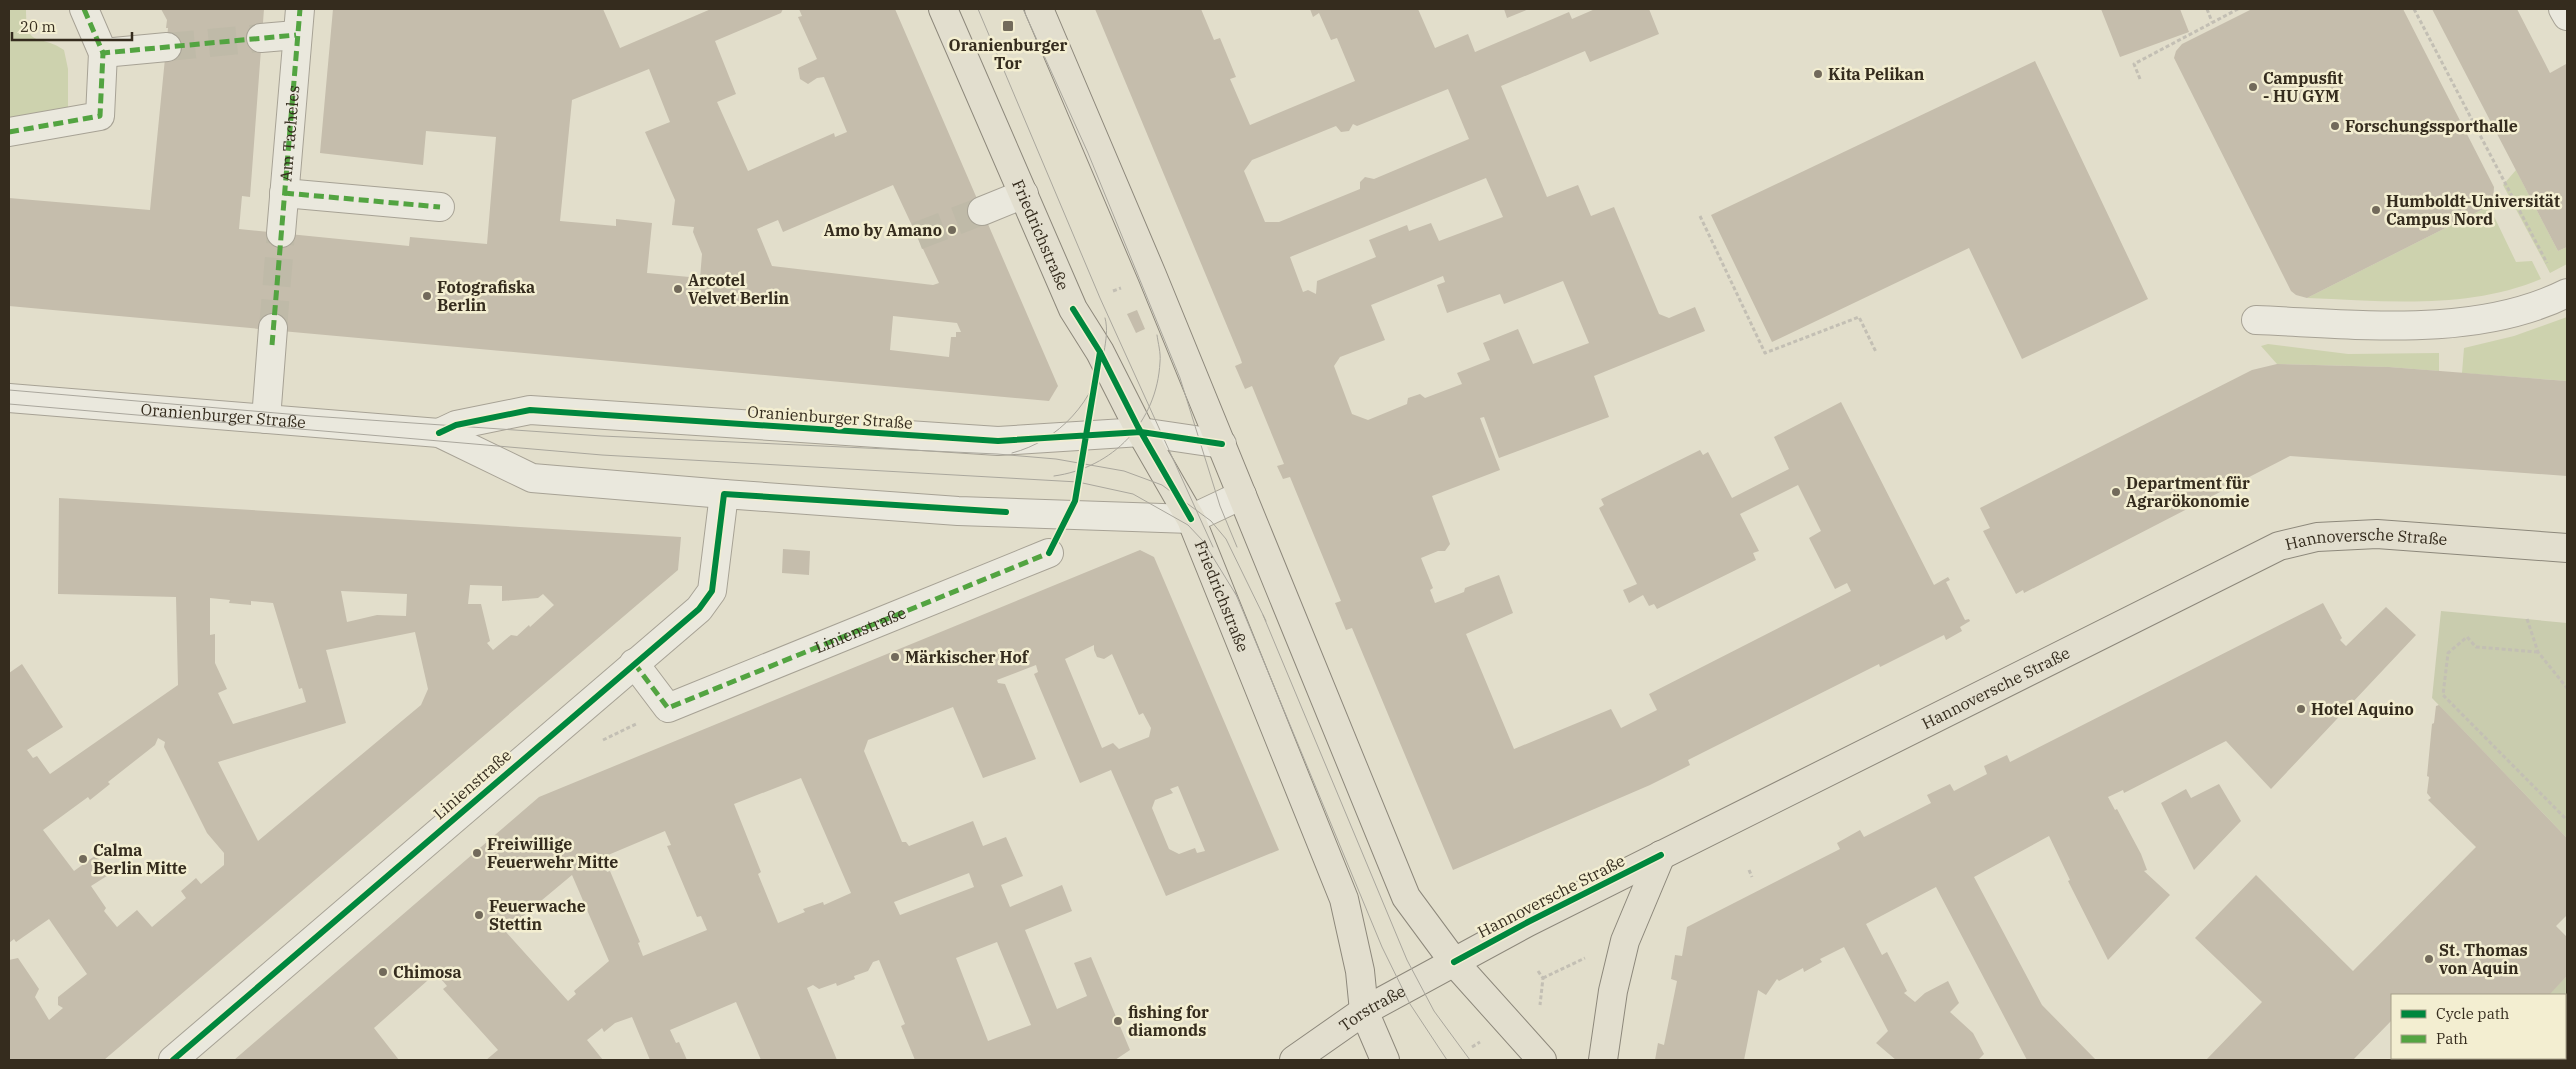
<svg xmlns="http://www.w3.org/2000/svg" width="2576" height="1069" viewBox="0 0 2576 1069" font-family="'IBM Plex Serif',serif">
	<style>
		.green { fill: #cdd2ae }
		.cemetery { fill: #c9ccae }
		.building { fill: #c5bdac; fill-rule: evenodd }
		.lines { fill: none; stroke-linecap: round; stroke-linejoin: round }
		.minor-tunnel { stroke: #bfbaa8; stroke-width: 28; stroke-dasharray: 28 14; stroke-linecap: butt }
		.minor-casing { stroke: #a7a295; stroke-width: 30 }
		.major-casing { stroke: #8d887b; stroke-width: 30 }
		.path { stroke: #c3bfb4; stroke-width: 3; stroke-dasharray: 4 2.5; stroke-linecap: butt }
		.minor { stroke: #eae8dd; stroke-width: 28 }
		.major { stroke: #e2dece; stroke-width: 28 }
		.tram { stroke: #aaa79d; stroke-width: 1 }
		.quiet { stroke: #53a441; stroke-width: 5; stroke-dasharray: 10 5; stroke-linecap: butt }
		.cycleway-casing { stroke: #f3eed1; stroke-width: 9 }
		.cycleway { stroke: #00873e; stroke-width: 6 }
		.poi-dot { fill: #726a5b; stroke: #f3eed1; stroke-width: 2 }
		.labels { text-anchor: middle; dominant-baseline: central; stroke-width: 5; stroke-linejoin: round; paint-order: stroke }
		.poi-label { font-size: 16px; font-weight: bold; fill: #352c1e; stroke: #f3eed1; text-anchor: start }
		.street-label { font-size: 16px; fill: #352c1e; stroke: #f3eed1 }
	</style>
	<rect width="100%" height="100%" fill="#e2decb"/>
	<path class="green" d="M9,9L26,10C26,50 40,33 64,50L68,69V108L9,120Z
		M2516,170L2558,251L2567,247V264L2550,273L2503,185Z
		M2489,206L2516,262L2532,261L2541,279C2467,310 2385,301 2307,298Z
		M2567,317V381L2462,373L2464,348L2514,336Z
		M2268,344L2348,354L2439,353V371L2389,367L2277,364L2261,346Z"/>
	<path class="cemetery" d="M2441,611L2567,623V838L2432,698Z
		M2567,976V1060H2485L2487,1058H2565V995H2548Z"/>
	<path class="building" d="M161,9H264L250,197L242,196L239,229L409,246L410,237L487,244L496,137L426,131L423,165L320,153L333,9H603L620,48L711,9H783L781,13L715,41L736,94L717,102L748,171L834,133L835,137L847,132L824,77L817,78L808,84L800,79L798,68L817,59L798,17L802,16L799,9H895L1058,386L1049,401L9,306V198L150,210L168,28H166L167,20ZM649,69L670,122L645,132L675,200L672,225L694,227L693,232L702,254L700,278L647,273L652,223L616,219V226L560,221L572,100ZM893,185L939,283L933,285L772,266L757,229L778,220L783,232ZM893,316L957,323L961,332H956V337H951L949,357L890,350Z
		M1095,9H1201L1214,40L1220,38L1236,77L1230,79L1250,125L1355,81L1337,38L1331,40L1319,13L1313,17L1310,9H1418L1435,48L1468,34L1475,52L1569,12L1572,19L1595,9H1649L1659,34L1590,62L1585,51L1501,86L1547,197L1578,185L1591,216L1614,207L1659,314L1669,318L1695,307L1705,331L1594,376L1609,417L1499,458L1484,417L1480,418L1500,470L1432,496L1450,544L1445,551H1438L1421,558L1433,588L1430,590L1435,603L1464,592L1465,588L1499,575L1513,613L1466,634L1514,749L1611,709L1621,728L1657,710L1649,694L1851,591L1847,583L1835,589L1809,538L1821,531L1798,485L1740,514L1759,551L1753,553L1756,560L1657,609L1654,604L1649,606L1643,595L1629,603L1623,590L1637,584L1599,508L1604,505L1601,499L1700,450L1703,455L1708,452L1732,498L1789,469L1774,437L1841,402L1934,585L1948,577L1950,580L1946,582L1965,620L1969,619L1970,621L1960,627L1962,631L1946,640L1944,635L1880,667L1879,664L1688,760L1690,765L1650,785L1453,870L1352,628L1346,630L1335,603L1341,601L1290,477L1283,479L1277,466L1284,464L1252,386L1245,389L1235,366L1242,363L1240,357ZM1448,89L1469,139L1374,179L1365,177L1360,182V189L1279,222H1265L1244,171L1252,160L1336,126L1341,132L1349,131L1353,124L1357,126ZM1486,178L1503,217L1439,241L1431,223L1409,231L1407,225L1369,240L1376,257L1317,281L1316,294L1308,290L1303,292L1290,257ZM1443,276L1445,282L1437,285L1447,313L1500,294L1504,304L1563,281L1589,343L1533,364L1518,329L1483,343L1490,360L1457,373L1462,384L1425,398L1420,394L1408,398L1407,404L1368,420L1352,414L1334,366L1340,357L1385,340L1371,305Z
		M1504,9H1529L1507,18Z
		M2101,9H2180L2189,32L2120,57Z
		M2252,9H2403L2494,187L2493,202L2489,206L2307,298L2296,295L2291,291L2174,58L2176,51L2182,44Z
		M2432,9H2517L2550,73L2566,64L2567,247L2558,251Z
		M2035,61L2148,299L2022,359L1969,248L1772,342L1711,215Z
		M1137,310L1145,329L1136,333L1127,314Z
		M2277,364L2389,367L2567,381V476L2290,456L2024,593L2023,590L2016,594L1983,531L1990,528L1980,508L2252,370Z
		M59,498L681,537L678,570L104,1060H9V960L18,958L39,989L35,997L49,1020L63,1008L58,1005V997L87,974L49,919L16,942L14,939L9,943V673L22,664L63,727L27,750L33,758L37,756L50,774L178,685L176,597L58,594ZM470,585L502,586V601L538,598L543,594L554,605L530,627L529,625L517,636L511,635L493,650L487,643L490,641L481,604H468ZM341,591L407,594L406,616L377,615L347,622ZM210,598L230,600L229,603L251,605V601L273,603L299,689L302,688L306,702L233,724L218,693L227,689L215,663V634L210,635ZM415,632L428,689L421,705L258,841L218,762L346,723L326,650ZM158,738L165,742L164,747L207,833L224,853V865L201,884L196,878L181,891L186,898L152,927L137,910L117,927L104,911L106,908L91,886L110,874L96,855L74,871L43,830L88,797L90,800L110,784L108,782L155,745Z
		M783,549L810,551L809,575L782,573Z
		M1140,550L1154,557L1279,850L1166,896L1111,770L1080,783L1034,674L1038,672L1036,665L997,680L998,683L1005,684L1036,759L983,778L953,707L868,740L864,751L902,842H906L909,846L973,821L983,846L1006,837L1023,876L1001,885L1010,907L1062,885L1072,911L1025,930L1057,1009L1087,996L1074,963L1091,957L1130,1050L1115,1060H915L901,1026L905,1024L879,960L873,962L868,971L854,976L855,979L837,986L836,983L819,989L813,985L807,988L837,1060H761L736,1002L670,1030L676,1043L679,1042L687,1060H650L632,1017L615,1023L604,1032L602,1028L587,1040L603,1060H486L498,1050L443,989L447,986L436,973L374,1028L399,1060H234L539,797ZM1094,645V650L1097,657L1104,659L1112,654L1139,715L1143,713L1151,728L1149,737L1119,749L1113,743L1102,748L1065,659ZM801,778L851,893L824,905L823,902L803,909L805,912L778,923L758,874L761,872L734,804ZM1178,786L1205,851L1197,853L1195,848L1179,854L1169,849L1152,808L1155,800L1173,793L1170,789ZM665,831L671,845L667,846L697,917L701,916L707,930L643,956L638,943L640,942L610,871L607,872L601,858ZM969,873L974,887L900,915L894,902ZM572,875L609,961L574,991L576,994L568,1001L505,931ZM997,942L1031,1025L988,1041L956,958Z
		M2323,603L2342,638L2340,640L2346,646L2386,607L2416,635L2271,789L2226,741L2124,793L2123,790L2108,797L2115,810L2117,809L2141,854L2147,870L2144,871L2170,895L2108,960L2068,881L2070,880L2049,836L1974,877L2042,1005L2096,1060H2027L1936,887L1866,924L1882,955L1887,952L1907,991L1904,993L1915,1002L1925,993L1948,981L1959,1003L1950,1012L1973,1033L1984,1054L1979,1059L1981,1060H1896L1876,1043L1888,1031L1844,947L1820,959L1822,962L1804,972L1803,968L1779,981L1777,979L1766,995L1758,990L1744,1060H1655L1658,1043L1664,1045L1677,981L1671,979L1675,955L1682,956L1687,927L1840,849L1837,843L1860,830L1864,837L1931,803L1927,795L1950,784L1954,791L1987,774L1984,766L2007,755L2010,762Z
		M2439,705L2567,838V915L2556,926L2567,937V976L2549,995H2392V1020L2353,1060H2206L2262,1002L2195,938L2256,875L2353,971L2476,847L2428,800L2431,798L2427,793L2429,777L2427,776L2432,724L2434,723L2436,706Z
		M2219,784L2241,821L2194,870L2161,803L2186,789L2191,798Z
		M2441,1058H2488L2485,1060H2443Z"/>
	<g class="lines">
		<path class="minor-tunnel" d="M167,47L261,38
			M917,236L982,211
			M273,328L281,233"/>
		<g class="minor-casing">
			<g id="minor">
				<path d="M84,9L103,53L167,47"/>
				<path d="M2563,9L2567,16"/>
				<path d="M261,38L296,35"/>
				<path d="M9,132L100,116L103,53"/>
				<path d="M284,193L440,207"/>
				<path d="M982,211L1024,194"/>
				<path id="s1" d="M281,233L300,9"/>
				<path d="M2256,320C2356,324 2475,339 2567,293"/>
				<path id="s2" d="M9,398L439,433L532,478L724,494L958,511L1191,519L1242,495"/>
				<path d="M266,419L273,328"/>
				<path d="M439,433L456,425L530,410L998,441L1141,432L1222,444"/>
				<path d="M634,663L668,708L1049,553"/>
				<path d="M173,1060L699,609L712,591L724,494"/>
			</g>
		</g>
		<g class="major-casing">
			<g id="major">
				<path id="s3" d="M943,9L1073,309L1100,352L1138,427L1191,519L1344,899L1360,971L1364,1011L1385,1060"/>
				<path d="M1039,9L1152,275L1406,897L1454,962L1542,1060"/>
				<path id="s4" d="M1294,1060L1364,1011L1528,922L2279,546L2317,537L2377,534L2567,548"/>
				<path d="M1603,1060L1613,991L1625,941L1661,855"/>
			</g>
		</g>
		<path class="path" d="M2207,9L2212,22
			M2414,9L2547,263
			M2140,79L2134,64L2238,9
			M1700,216L1765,353L1859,317L1876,352
			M1113,291L1121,288
			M2527,619L2538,652L2567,688
			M2538,652L2476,647L2467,637L2448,653L2443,695L2567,820
			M603,740L636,724
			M1749,870L1752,877
			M1538,971L1543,978L1540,1005
			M1543,978L1585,958
			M2565,1036L2567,1033
			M1472,1047L1480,1042
			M2541,1060L2544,1058"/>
		<use href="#minor" class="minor"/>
		<use href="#major" class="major"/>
		<path class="tram" d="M978,9L1100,298L1213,547
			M1023,9L1088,153L1180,378L1220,506L1237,547
			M9,390L311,416L602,436L997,454L1056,459L1124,471L1162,485L1211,521L1226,539L1266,621
			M9,404L602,455L1078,482L1133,494L1188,525L1203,541L1238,598
			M1012,453C1059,441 1096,400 1104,352C1106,340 1108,329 1105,318
			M1054,476C1113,468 1157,422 1160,362C1161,353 1158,343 1157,335
			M1235,592L1382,947L1410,1004L1447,1060
			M1263,615L1407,960L1434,1011L1470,1060"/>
		<g class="quiet">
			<path d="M84,9L103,53L296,35"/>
			<path d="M9,132L100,116L103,53"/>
			<path d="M284,193L440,207"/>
			<path d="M272,345L300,9"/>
			<path id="s5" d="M634,663L668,708L1049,553"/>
		</g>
		<g class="cycleway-casing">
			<path id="cycleway" d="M1073,309L1100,352L1138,427L1191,519
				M439,433L456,425L530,410L998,441L1141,432L1222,444
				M1049,553L1075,501L1100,352
				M1454,962L1528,922L1661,855
				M173,1060L699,609L712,591L724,494L1006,512"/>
		</g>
		<use href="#cycleway" class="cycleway"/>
	</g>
	<g class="poi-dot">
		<rect x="1002" y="20" width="12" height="12" rx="2.5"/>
		<circle cx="1818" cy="74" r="5"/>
		<circle cx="2253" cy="87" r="5"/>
		<circle cx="2335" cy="126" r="5"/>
		<circle cx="2376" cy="210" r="5"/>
		<circle cx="952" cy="230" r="5"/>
		<circle cx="678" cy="289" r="5"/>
		<circle cx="427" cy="296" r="5"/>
		<circle cx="2116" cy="492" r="5"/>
		<circle cx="895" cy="657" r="5"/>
		<circle cx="2301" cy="709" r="5"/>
		<circle cx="477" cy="853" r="5"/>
		<circle cx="83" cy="859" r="5"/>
		<circle cx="479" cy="915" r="5"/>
		<circle cx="2429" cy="959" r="5"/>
		<circle cx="383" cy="972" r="5"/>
		<circle cx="1118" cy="1021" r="5"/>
	</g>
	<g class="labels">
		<g class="poi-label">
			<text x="1008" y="45" text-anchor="middle">Oranienburger<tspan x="1008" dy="18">Tor</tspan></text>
			<text x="1828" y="74">Kita Pelikan</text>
			<text x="2263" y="78">Campusfit<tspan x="2263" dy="18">- HU GYM</tspan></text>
			<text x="2345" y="126">Forschungssporthalle</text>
			<text x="2386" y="201">Humboldt-Universität<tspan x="2386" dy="18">Campus Nord</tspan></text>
			<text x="942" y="230" text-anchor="end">Amo by Amano</text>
			<text x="688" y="280">Arcotel<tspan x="688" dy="18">Velvet Berlin</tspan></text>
			<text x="437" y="287">Fotografiska<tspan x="437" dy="18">Berlin</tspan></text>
			<text x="2126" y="483">Department für<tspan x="2126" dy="18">Agrarökonomie</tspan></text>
			<text x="905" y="657">Märkischer Hof</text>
			<text x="2311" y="709">Hotel Aquino</text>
			<text x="487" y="844">Freiwillige<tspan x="487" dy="18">Feuerwehr Mitte</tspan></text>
			<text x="93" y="850">Calma<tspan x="93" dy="18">Berlin Mitte</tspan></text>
			<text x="489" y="906">Feuerwache<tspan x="489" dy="18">Stettin</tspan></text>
			<text x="2439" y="950">St. Thomas<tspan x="2439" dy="18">von Aquin</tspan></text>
			<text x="393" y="972">Chimosa</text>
			<text x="1128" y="1012">fishing for<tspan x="1128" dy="18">diamonds</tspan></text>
		</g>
		<g class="street-label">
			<text stroke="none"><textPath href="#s1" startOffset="100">Am Tacheles</textPath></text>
			<text stroke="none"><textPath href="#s3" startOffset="246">Friedrichstraße</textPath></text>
			<text stroke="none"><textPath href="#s2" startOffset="215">Oranienburger Straße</textPath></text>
			<text transform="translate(830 417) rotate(4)">Oranienburger Straße</text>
			<text stroke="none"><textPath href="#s4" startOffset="1200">Hannoversche Straße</textPath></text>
			<text stroke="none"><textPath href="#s3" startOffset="651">Friedrichstraße</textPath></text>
			<text stroke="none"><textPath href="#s5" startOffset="264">Linienstraße</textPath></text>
			<text stroke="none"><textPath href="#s4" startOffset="795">Hannoversche Straße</textPath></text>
			<text transform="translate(472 784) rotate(-41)">Linienstraße</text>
			<text transform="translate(1551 896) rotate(-27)">Hannoversche Straße</text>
			<text stroke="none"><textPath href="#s4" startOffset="94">Torstraße</textPath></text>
		</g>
	</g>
	<rect width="2576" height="1069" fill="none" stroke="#352c1e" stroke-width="20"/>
	<rect x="2391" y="994" width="175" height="65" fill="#f3eed1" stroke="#a7a089"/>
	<rect x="2401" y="1010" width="25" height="8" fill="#00873e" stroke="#a7a089"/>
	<text x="2436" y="1019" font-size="15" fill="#352c1e">Cycle path</text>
	<rect x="2401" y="1035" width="25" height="8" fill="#53a441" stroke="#a7a089"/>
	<text x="2436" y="1044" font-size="15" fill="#352c1e">Path</text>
	<path d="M12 32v8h120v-8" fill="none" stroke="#352c1e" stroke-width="2.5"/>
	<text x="20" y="32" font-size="15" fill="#352c1e" stroke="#f3eed1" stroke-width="4" paint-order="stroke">20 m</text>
</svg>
